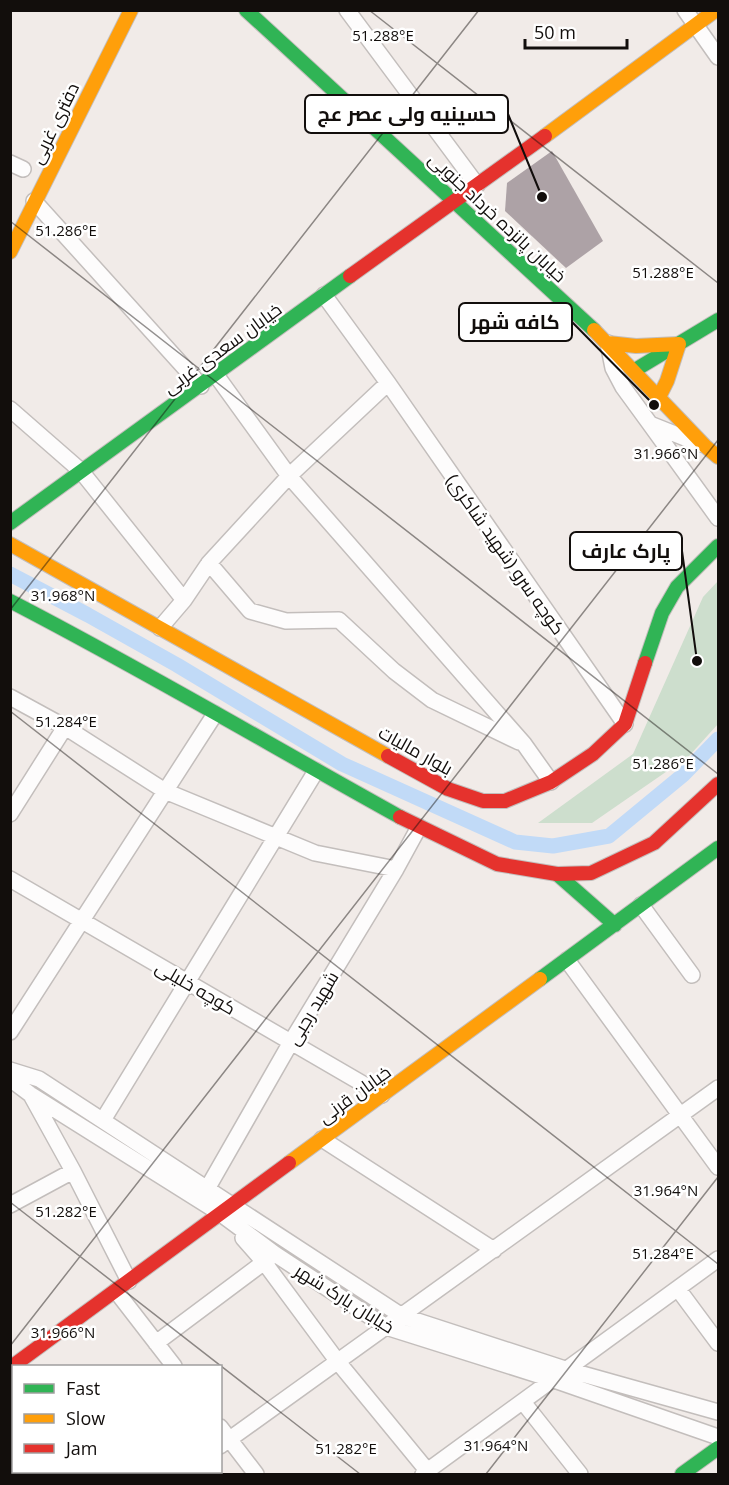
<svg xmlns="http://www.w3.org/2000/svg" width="729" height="1485" viewBox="0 0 729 1485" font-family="'Open Sans',Cairo,sans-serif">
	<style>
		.green { fill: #cddecd }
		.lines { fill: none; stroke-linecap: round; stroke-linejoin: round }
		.canal { stroke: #c1daf7; stroke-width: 15 }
		.building { fill: #ada2a6 }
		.street-casing { stroke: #c3bebc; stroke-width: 18 }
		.fast-casing { stroke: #c3bebc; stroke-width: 16 }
		.slow-casing { stroke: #c3bebc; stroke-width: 16 }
		.jam-casing { stroke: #c3bebc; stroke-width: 16 }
		.street { stroke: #fdfcfc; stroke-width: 15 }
		.fast { stroke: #30b455; stroke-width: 14 }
		.slow { stroke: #ff9f0a; stroke-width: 14 }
		.jam { stroke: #e5322d; stroke-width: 14 }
		.ticks { fill: none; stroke: #120e0c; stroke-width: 1.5; stroke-opacity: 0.45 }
		.labels { text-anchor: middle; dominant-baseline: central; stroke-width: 5; stroke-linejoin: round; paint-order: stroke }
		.street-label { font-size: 18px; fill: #120e0c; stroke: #fff }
		.ticks-label { font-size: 15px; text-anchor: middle; fill: #120e0c; stroke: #fff; stroke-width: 5; stroke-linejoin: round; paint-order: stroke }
		.leader { fill: none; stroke: #120e0c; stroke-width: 2 }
		.callout-dot { fill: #120e0c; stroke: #fff; stroke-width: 2 }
		.callout { fill: #fff; stroke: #120e0c; stroke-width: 2 }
		.callout-label { font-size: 20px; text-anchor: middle; font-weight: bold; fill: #120e0c }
	</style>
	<rect width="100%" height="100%" fill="#f1ebe8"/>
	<path class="green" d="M718,581V724L689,756L592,823H538L633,754L703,597Z"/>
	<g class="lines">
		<path class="canal" d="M10,574L88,615L177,665L342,764L515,842L553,846L609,836L683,775L718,739"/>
	</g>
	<path class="building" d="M552,151L603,241L566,268L505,211L507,183Z"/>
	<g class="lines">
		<g class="street-casing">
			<path id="street" d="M347,10L477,185
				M685,10L718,57
				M10,163L23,169
				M34,201L201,386
				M324,295L388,383L625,724
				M608,343L613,368L623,387L650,424
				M216,375L289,476L524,744L551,782
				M10,409L81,471L184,600
				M700,444L650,424L718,518
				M209,563L250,611L286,621L339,620L394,671L432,700L519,742
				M160,628L184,600L209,563L289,476L388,383
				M10,697L65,727L10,814
				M65,727L165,791L315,853L396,869
				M10,879L382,1095
				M641,905L692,975
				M567,960L718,1167
				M10,1032L215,714
				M10,1070L39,1079L402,1316L568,1370L718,1412
				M10,1079L30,1094L221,1214L275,1254L386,1327L554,1380L718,1437
				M31,1095L73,1171L129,1281
				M103,1120L316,771
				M322,1139L494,1250
				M207,1189L291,1042L396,869L419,827
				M10,1205L73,1171
				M243,1238L264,1262L338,1362L430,1474
				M678,1289L718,1343
				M116,1291L174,1366
				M156,1343L271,1257
				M523,1402L580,1474
				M220,1427L256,1474
				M220,1446L718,1088
				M181,1474L185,1472
				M423,1474L718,1259"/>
		</g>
		<g class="fast-casing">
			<path id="fast" d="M246,10L594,330
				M635,370L718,320
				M10,523L350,276
				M10,601C142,669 270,745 400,817
				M645,663L662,613L677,587L718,546
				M557,874L615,925
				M540,979L718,848
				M10,1474H11
				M682,1474L718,1448"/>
		</g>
		<g class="slow-casing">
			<path id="slow" d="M545,136L716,10
				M10,252L131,10
				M594,330L705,446L718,457
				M608,343L636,346L679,344L667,381L659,397
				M10,544L388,756
				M289,1163L540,979"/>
		</g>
		<g class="jam-casing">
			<path id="jam" d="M350,276L545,136
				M388,756L448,789L483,801H505L551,782L593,754L625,724L645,663
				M400,817L497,864L557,874L591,873L654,843L718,784
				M10,1368L289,1163"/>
		</g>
		<use href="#street" class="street"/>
		<use href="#fast" class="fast"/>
		<use href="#slow" class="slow"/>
		<use href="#jam" class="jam"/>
	</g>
	<path class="ticks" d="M369,10L718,283M10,221L718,774M10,610L479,10M10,711L718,1264M10,1202L360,1474M10,1346L718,440M486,1474L718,1177"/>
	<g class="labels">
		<g class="street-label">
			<text transform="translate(54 123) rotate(-64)">دفتری غربی</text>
			<text transform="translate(498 217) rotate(43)">خیابان پانزده خرداد جنوبی</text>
			<text transform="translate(222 348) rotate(-36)">خیابان سعدی غربی</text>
			<text transform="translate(506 554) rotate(55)">کوچه سرو (شهید شاکری)</text>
			<text transform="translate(416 750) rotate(29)">بلوار مالیات</text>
			<text transform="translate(196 987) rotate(30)">کوچه خلیلی</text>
			<text transform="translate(312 1008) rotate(-59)">شهید رجبی</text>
			<text transform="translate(354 1094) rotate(-36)">خیابان قرنی</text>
			<text transform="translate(345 1298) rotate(32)">خیابان پارک شهر</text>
		</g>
	</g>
	<g class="ticks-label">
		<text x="383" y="41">51.288°E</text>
		<text x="66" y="236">51.286°E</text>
		<text x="663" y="278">51.288°E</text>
		<text x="666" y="459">31.966°N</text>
		<text x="63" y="601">31.968°N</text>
		<text x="66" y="727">51.284°E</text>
		<text x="663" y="769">51.286°E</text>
		<text x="666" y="1196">31.964°N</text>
		<text x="66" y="1217">51.282°E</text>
		<text x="663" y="1259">51.284°E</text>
		<text x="63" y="1338">31.966°N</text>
		<text x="496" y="1451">31.964°N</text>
		<text x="346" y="1454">51.282°E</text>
	</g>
	<path class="leader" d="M542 197L508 114M654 405L572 322M697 661L682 551"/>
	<g class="callout-dot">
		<circle cx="542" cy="197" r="6"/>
		<circle cx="654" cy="405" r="6"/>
		<circle cx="697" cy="661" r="6"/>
	</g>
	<g class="callout">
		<rect x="305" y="95" width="203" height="38" rx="6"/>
		<rect x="459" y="303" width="113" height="38" rx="6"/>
		<rect x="570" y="532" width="112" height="38" rx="6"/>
	</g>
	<g class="callout-label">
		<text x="407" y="121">حسینیه ولی عصر عج</text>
		<text x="515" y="329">کافه شهر</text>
		<text x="626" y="558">پارک عارف</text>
	</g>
	<rect width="729" height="1485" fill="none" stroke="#120e0c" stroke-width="24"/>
	<rect x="12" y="1365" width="210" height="108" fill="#ffffff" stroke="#a09f9e" stroke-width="1.5"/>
	<rect x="24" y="1384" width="30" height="9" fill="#30b455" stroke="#a09f9e" stroke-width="1.5"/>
	<text x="66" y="1395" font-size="18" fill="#120e0c">Fast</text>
	<rect x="24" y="1414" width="30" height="9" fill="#ff9f0a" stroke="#a09f9e" stroke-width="1.5"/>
	<text x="66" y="1425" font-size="18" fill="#120e0c">Slow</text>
	<rect x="24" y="1444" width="30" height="9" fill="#e5322d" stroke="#a09f9e" stroke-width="1.5"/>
	<text x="66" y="1455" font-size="18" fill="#120e0c">Jam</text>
	<path d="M525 39v9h102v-9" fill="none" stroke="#120e0c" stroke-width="3"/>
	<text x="534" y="39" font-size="18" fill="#120e0c" stroke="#ffffff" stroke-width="4.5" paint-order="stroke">50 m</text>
</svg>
